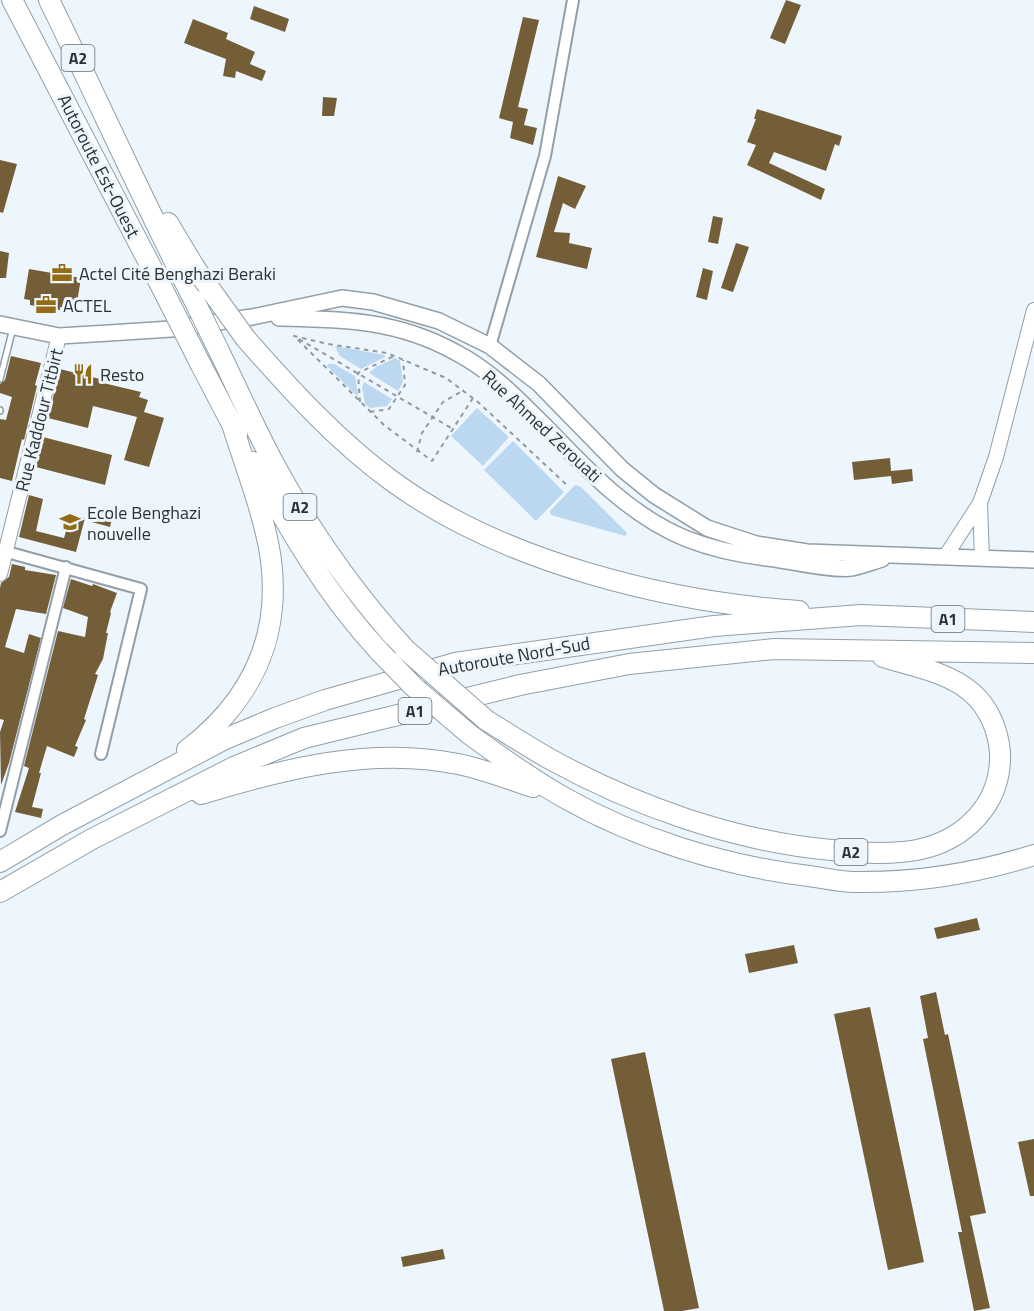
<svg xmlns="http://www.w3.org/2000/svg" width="1034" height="1311" viewBox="0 0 1034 1311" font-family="'Titillium Web',sans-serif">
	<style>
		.green { fill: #bcd8f1 }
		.building { fill: #735e38 }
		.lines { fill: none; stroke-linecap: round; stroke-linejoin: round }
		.service-casing { stroke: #929fa9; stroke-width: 8 }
		.minor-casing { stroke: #929fa9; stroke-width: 14 }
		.tertiary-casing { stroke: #929fa9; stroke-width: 16 }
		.secondary-casing { stroke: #929fa9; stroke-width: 18 }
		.motorway-casing { stroke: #929fa9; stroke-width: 22 }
		.path { stroke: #939a9f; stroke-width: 2; stroke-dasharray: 4.5 4.5; stroke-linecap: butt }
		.service { stroke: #fff; stroke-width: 5 }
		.minor { stroke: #fff; stroke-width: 10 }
		.tertiary { stroke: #fff; stroke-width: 14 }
		.secondary { stroke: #fff; stroke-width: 15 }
		.motorway { stroke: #fff; stroke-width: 20 }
		.motorway-bridge-casing { stroke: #929fa9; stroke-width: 22; stroke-linecap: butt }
		.motorway-bridge { stroke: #fff; stroke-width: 20 }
		.labels { text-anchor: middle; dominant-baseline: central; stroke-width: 6; stroke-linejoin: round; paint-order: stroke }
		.shield { fill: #eef6fd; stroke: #666c71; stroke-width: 1.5 }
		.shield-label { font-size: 16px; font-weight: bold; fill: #2c3135 }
		.street-label { font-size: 18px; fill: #2c3135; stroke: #eef6fd }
		.poi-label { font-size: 18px; fill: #2c3135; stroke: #eef6fd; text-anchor: start }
	</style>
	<rect width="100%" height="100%" fill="#eef6fd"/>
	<path class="green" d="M335,346L385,355V357L361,369L340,356Z
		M395,358L400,361L403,382L398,391L369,373L376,367Z
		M328,364H334L355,376L358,394L357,396L327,366Z
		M364,382L392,399L387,406L370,408L365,404L362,387Z
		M477,408L509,437L483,466L451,436Z
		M513,441L564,492L536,521L484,470Z
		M575,485L581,487L627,533L625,536L551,515L550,511Z"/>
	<path class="building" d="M786,0L801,5L785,44L770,38Z
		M254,6L289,19L285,32L250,19Z
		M523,17L539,20L518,107L528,109L524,125L537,128L533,145L510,138L513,122L499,118Z
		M193,19L228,33L226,39L255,52L250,64L266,71L262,81L236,71L235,78L223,76L226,59L184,43Z
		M323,97L337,98L334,116H322Z
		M757,109L842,136L839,146L835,144L826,171L774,152L769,163L825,189L821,200L747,165L756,145L747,142L756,119H754Z
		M0,160L17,164L3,213L0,212Z
		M558,176L586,186L575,209L563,203L554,232L570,233L569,243L592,248L587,269L536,257Z
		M713,216L723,218L718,244L708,242Z
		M736,243L749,247L733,292L721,288Z
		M0,251L9,253L6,278H0Z
		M703,268L713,271L707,300L696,297Z
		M29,269L81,278L76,309L60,307V310L30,305V300L24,299Z
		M11,356L41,363L35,385L37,386L24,440L22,439L12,481L0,478V419L6,420L12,397L0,393V384L5,380Z
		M60,369L100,379L99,382L141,392L139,397L148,400L144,412L164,418L149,467L124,460L137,417L93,406L88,428L48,418Z
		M43,437L112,455L105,485L36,467Z
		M890,458L891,471L912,469L913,481L892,484L891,476L854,480L852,462Z
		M29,495L43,499L36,531L64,538L71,514L85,518L76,552L19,537Z
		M91,509L113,514L110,527L88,521Z
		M12,564L25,567V570L56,575L46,614L16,609L5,647L24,653L29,634L41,638L9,763L1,785L0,732L4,720L0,719V588L1,583L9,577Z
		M71,579L92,586L93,584L117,593L110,612L111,613L106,633H108L103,659L95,674L98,675L84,719L86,720L75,746L78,747L74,757L47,746L39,773H41L32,807L43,809L41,818L15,812L29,768L24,766L58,631L85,637L88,617L63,608Z
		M977,918L980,930L937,939L934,928Z
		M794,945L798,963L749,973L745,954Z
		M936,992L945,1035L948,1034L986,1213L970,1216L990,1308L974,1311L958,1232H962L923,1039L928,1038L920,996Z
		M870,1007L924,1262L888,1270L834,1014Z
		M645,1052L699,1308L682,1311H664L611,1059Z
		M1034,1139V1196H1030L1018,1142Z
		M443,1249L445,1259L403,1267L401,1257Z"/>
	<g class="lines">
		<g class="service-casing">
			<path id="service" d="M0,379L13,328
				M0,410V411"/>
		</g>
		<g class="minor-casing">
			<path id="minor" d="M490,346L545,156L573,0
				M7,552L141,589L101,754
				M0,831L66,567"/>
		</g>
		<g class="tertiary-casing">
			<path id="tertiary" d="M980,503L982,558
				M945,557L980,503L996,457L1034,310
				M0,574L59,336"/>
		</g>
		<g class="secondary-casing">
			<path id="secondary" d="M279,318C343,319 397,320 455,352C492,371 520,401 549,430C589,472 632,517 687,539C715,550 746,556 775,559C793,562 837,571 852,568C862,566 872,562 882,559
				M0,324L59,336L109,333L171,329L252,317L342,298L373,302L439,321L490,346L539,384L622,469L654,495L707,528L756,544L807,552L1034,560"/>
		</g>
		<g class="motorway-casing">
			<path id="motorway" d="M12,0L159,282
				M49,0C98,100 143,201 194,300
				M168,223L195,268
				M246,339C291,390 337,441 392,481C501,561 665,602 799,611
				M219,351C237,388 254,426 273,462C309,529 354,593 405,649
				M201,365L237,434
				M253,462C288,529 328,596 379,651
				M486,720C507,733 527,746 548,758C635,806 733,841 831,850C859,853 890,855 917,850C966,840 1002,803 1000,752C998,730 989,707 971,692C948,672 912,666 883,657
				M469,734C499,756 530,778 563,797C637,839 725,866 809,876C824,878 839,882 854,882C914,883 977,873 1034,855
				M187,750C250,702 281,639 271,560C265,516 245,466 232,424
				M201,794C283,769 372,746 458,764C483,769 508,779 533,787
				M0,862L62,825L225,739L275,718L325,700L455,663L714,626L861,615L1034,622
				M0,892L92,839L234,767L304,738L520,685L629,664L774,649L1034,653"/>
		</g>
		<path class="path" d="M299,339L453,429
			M473,398L432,461L384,425L294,336L328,344L387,353L446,378L478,402L569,487
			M360,402L358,373L394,356
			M370,412L389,409L405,385L403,360
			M417,452L422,433L443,402L464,390"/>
		<use href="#service" class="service"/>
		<use href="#minor" class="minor"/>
		<use href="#tertiary" class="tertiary"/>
		<use href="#secondary" class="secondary"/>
		<use href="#motorway" class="motorway"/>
		<g class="motorway-bridge-casing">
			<path id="motorway-bridge" d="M195,268L246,339
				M159,282L201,365
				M194,300L219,351
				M405,649L486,720
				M379,651L414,687L469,734"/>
		</g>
		<use href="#motorway-bridge" class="motorway-bridge"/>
	</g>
	<defs>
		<g id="office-bare" transform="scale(1.62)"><path d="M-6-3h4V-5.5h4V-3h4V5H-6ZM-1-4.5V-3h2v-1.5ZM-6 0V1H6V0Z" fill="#936c15" stroke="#eef6fd" stroke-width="2.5" paint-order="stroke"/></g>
		<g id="restaurant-bare" transform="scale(1.62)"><path d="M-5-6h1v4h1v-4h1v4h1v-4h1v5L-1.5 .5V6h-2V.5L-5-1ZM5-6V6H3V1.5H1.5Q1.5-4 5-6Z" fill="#936c15" stroke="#eef6fd" stroke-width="2.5" paint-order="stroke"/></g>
		<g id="school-bare" transform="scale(1.62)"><path d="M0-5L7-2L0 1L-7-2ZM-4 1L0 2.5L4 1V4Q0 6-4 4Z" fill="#936c15" stroke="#eef6fd" stroke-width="2.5" paint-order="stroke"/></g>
	</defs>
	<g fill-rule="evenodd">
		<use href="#office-bare" x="62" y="273"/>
		<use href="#office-bare" x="46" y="305"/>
		<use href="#restaurant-bare" x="83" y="374"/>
		<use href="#school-bare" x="70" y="522"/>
	</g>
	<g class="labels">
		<g class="shield">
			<rect x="61.5" y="45" width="33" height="26" rx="4.5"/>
			<rect x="283.5" y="494" width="33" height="26" rx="4.5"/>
			<rect x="931.5" y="606" width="33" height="26" rx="4.5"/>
			<rect x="398.5" y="698" width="33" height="26" rx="4.5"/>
			<rect x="834.5" y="839" width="33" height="26" rx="4.5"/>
		</g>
		<g class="shield-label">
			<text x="78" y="58">A2</text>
			<text x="300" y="507">A2</text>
			<text x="948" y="619">A1</text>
			<text x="415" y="711">A1</text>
			<text x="851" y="852">A2</text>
		</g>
		<g class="street-label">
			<text transform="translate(99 166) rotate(63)">Autoroute Est-Ouest</text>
			<text transform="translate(39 420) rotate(-76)">Rue Kaddour Titbirt</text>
			<text transform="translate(542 426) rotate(43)">Rue Ahmed Zerouati</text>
			<text transform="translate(514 656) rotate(-10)">Autoroute Nord-Sud</text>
		</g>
		<g class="poi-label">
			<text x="79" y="273">Actel Cité Benghazi Beraki</text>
			<text x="63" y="305">ACTEL</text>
			<text x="100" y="374">Resto</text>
			<text x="87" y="512">Ecole Benghazi<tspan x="87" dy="21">nouvelle</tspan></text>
		</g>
	</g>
</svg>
